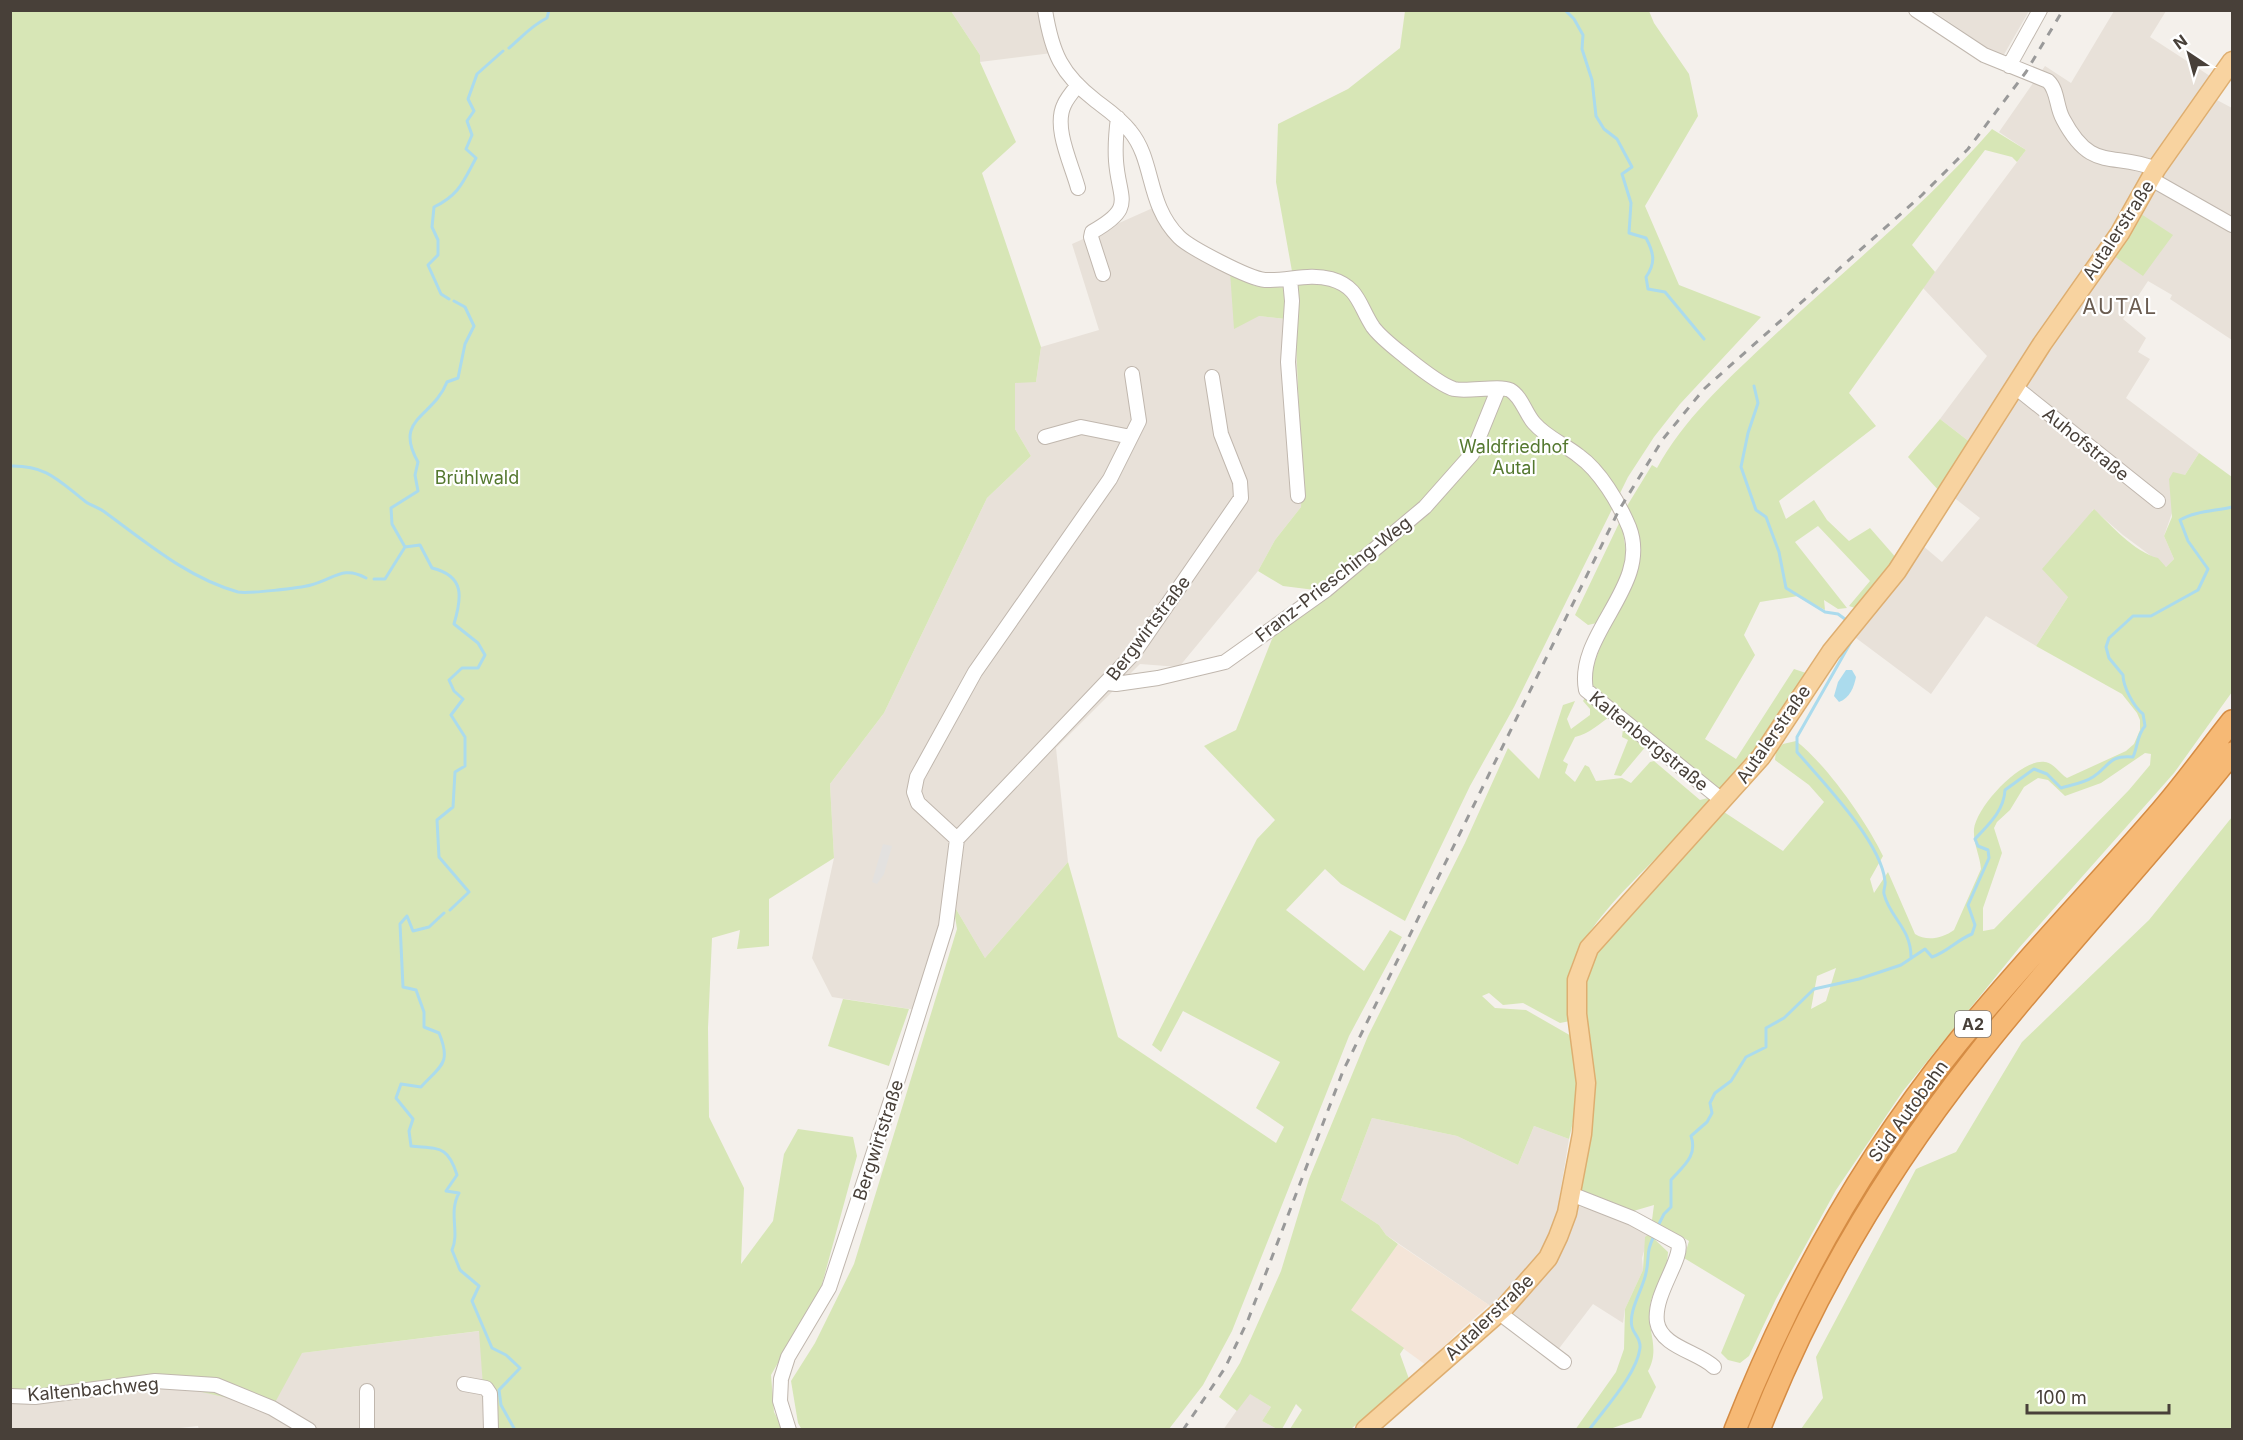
<svg xmlns="http://www.w3.org/2000/svg" width="2243" height="1440" viewBox="0 0 2243 1440" font-family="Inter,sans-serif">
	<style>
		.residential { fill: #e8e1d9 }
		.commercial { fill: #f4e5d8 }
		.green { fill: #d7e6b6; fill-rule: evenodd }
		.parking { fill: #e3e1df }
		.water { fill: #abdbed }
		.lines { fill: none; stroke-linecap: round; stroke-linejoin: round }
		.stream { stroke: #abdbed; stroke-width: 3 }
		.minor-casing { stroke: #c0b7ae; stroke-width: 16 }
		.major-casing { stroke: #deae70; stroke-width: 21 }
		.highway-casing { stroke: #d58c44; stroke-width: 24 }
		.minor { stroke: #fff; stroke-width: 14 }
		.major { stroke: #f8d3a0; stroke-width: 18 }
		.highway { stroke: #f6b975; stroke-width: 21 }
		.rail { stroke: #999; stroke-width: 3; stroke-dasharray: 8 8; stroke-linecap: butt }
		.labels { text-anchor: middle; dominant-baseline: central; stroke-width: 4.5; stroke-linejoin: round; paint-order: stroke }
		.shield { fill: #fff; stroke: #7f7974; stroke-width: 1.5 }
		.shield-label { font-size: 16px; font-weight: bold; fill: #484039 }
		.street-label { font-size: 18px; fill: #484039; stroke: #fff }
		.park-label { font-size: 18px; fill: #54782f; stroke: #fff }
		.quarter-label { font-size: 21px; letter-spacing: 1.5px; fill: #6b5d51; stroke: #fff }
	</style>
	<rect width="100%" height="100%" fill="#f4f0eb"/>
	<path class="residential" d="M951,11H1052L1060,52L980,62V55Z
		M1933,11H2029L2002,58Z
		M2114,11H2166L2150,37L2210,76L2217,100L2232,108V340L2170,299L2172,295L2148,281L2123,319L2146,338L2138,352L2150,359L2126,398L2199,453L2185,475L2164,536L2174,559L2166,567L2123,535L2093,509L2068,597L2036,646L1986,616L1931,694L1852,635L1922,545L1942,562L1980,518L1952,496L1971,443L1940,419L1987,356L1923,288L2026,150L1999,132L2045,66L2071,83Z
		M1155,207L1179,242L1230,272L1259,316L1295,320L1302,478L1301,507L1275,540L1258,571L1179,667L1140,664L1056,748L1068,862L985,958L953,904L923,1011L832,997L812,958L834,858L830,784L884,713L987,498L1031,456L1015,429V382H1036L1041,347L1099,330L1072,244Z
		M1372,1118L1457,1136L1518,1165L1534,1126L1569,1139L1559,1200L1633,1223L1649,1234L1642,1258L1643,1270L1625,1309L1623,1323L1593,1304L1551,1359L1499,1318L1489,1305L1386,1235L1379,1225L1341,1200Z
		M480,1331L486,1429L199,1430L198,1426L162,1430L11,1429L10,1400L302,1353Z
		M1249,1393L1271,1407L1262,1421L1277,1429L1223,1430Z"/>
	<path class="commercial" d="M1398,1244L1489,1305L1456,1334L1426,1365L1350,1310Z"/>
	<path class="green" d="M11,11H951L980,55V62L1016,142L982,173L1041,347L1036,382L1015,383V429L1031,456L987,498L884,713L830,784L834,858L769,899V946L737,949L740,930L712,938L708,1028L709,1117L744,1188L741,1264L773,1221L784,1154L798,1129L853,1137L857,1156L821,1288L771,1375L774,1412L783,1429H486L479,1331L302,1353L272,1408L184,1388L128,1384L11,1400Z
		M1405,11H1649L1654,23L1689,74L1698,116L1645,206L1679,285L1761,317L1680,404L1654,437L1628,477L1514,707L1470,786L1405,921L1341,884L1325,869L1286,910L1364,971L1390,930L1402,937L1349,1036L1232,1331L1203,1385L1169,1429L802,1430L798,1423L791,1381L815,1343L854,1264L957,929L953,904L985,958L1068,862L1118,1037L1276,1143L1284,1127L1256,1108L1280,1062L1183,1011L1161,1052L1152,1045L1257,839L1275,820L1204,746L1236,730L1272,639L1315,590L1283,586L1258,571L1275,540L1301,507L1302,478L1295,320L1259,316L1234,329L1230,272L1255,286L1295,288L1276,182L1278,124L1348,89L1400,48Z
		M1992,129L2026,150L2017,162L2012,157L1985,150L1912,245L1935,272L1849,393L1876,426L1779,501L1786,519L1814,500L1827,520L1849,541L1870,528L1898,560L1855,608L1849,606L1870,581L1818,526L1795,542L1847,608L1838,609L1824,600L1825,610L1798,596L1760,602L1744,635L1755,655L1705,739L1736,759L1794,669L1809,674L1765,741L1721,790L1712,786L1591,684C1593,636 1643,589 1639,546C1638,533 1631,518 1627,506L1652,465L1657,468C1684,419 1724,383 1764,345C1840,273 1923,208 1992,129Z
		M2138,212L2173,235L2143,276L2111,254Z
		M1940,419L1971,443L1940,492L1908,457Z
		M2199,453L2232,477V692L2174,773L2019,948L1903,1091L1836,1190L1776,1299L1749,1356L1740,1363L1728,1360L1721,1353L1745,1295L1684,1258L1689,1241L1652,1220L1654,1205L1630,1212L1576,1188L1582,1004L1586,970L1596,948L1724,812L1783,851L1824,802L1809,785L1775,760L1776,750L1783,744L1796,741C1827,765 1866,821 1883,856L1870,879L1874,893L1888,872L1915,934C1927,942 1943,938 1954,930L1981,869C1980,855 1973,844 1974,829C1977,806 2021,758 2045,762C2054,763 2059,773 2067,778L2126,751L2134,744L2140,730V720L2137,713L2122,694L2036,646L2068,597L2042,569L2094,509C2111,525 2134,552 2158,558L2166,567L2174,559L2164,536L2172,517L2169,479L2173,472L2185,475ZM2145,753L2151,754L2150,765L2129,790L1994,929L1983,931V908L2002,853L1994,828L1997,822L2010,810L2024,787L2038,778L2048,780L2065,796L2101,783ZM1836,968L1826,1001L1811,1009L1817,976Z
		M1621,519L1628,565L1601,622L1588,625L1575,615Z
		M1586,696L1611,716C1600,723 1589,734 1575,737L1563,761L1568,764L1565,773L1575,782L1585,765L1589,767L1596,781L1622,778L1631,783L1650,762L1654,761L1700,800L1708,798L1709,800L1706,809C1665,853 1589,913 1570,970C1565,987 1568,1004 1570,1021L1560,1023L1523,1003L1503,1005L1489,993L1482,996L1495,1008L1526,1010L1573,1037C1579,1076 1579,1100 1569,1139L1534,1126L1518,1165L1457,1136L1372,1118L1341,1200L1379,1225L1386,1235L1398,1244L1351,1310L1404,1348L1400,1354L1409,1379L1351,1429H1290L1302,1410L1296,1404L1282,1429H1277L1262,1421L1271,1407L1250,1394L1237,1411L1219,1397L1240,1363L1281,1271L1309,1179L1368,1036L1465,843L1508,748L1539,779L1563,705L1575,701L1567,719L1571,729L1590,715V709L1583,701Z
		M1623,729L1647,745L1621,776L1614,775L1628,740L1622,737Z
		M2232,817V1429H1801L1823,1398L1816,1357L1916,1169L1956,1152L2022,1042L2149,920Z
		M843,999L909,1009L889,1066L828,1046Z
		M1649,1234L1668,1252C1667,1278 1653,1286 1650,1306C1646,1329 1661,1348 1648,1371L1656,1387L1641,1418L1610,1429L1575,1430L1616,1372L1624,1349L1625,1309L1643,1270L1645,1237Z"/>
	<path class="parking" d="M883,844L892,846L884,874L877,884L872,882Z"/>
	<path class="water" d="M1846,670H1852L1856,677C1854,687 1850,698 1839,702L1834,696L1838,682Z"/>
	<g class="lines">
		<path class="stream" d="M1565,10L1574,19L1583,35L1582,49L1592,80L1596,116L1604,129L1617,139L1632,167L1622,174L1631,203L1629,233L1646,238C1654,253 1656,263 1646,277L1648,289L1665,292L1704,339
			M509,48C522,37 532,25 547,18L549,10
			M449,299L441,294L428,265L438,255V240L432,227L434,207C459,195 463,182 476,158L466,149L472,135L467,121L474,111L468,99L477,74L503,51
			M1754,386L1758,403L1748,433L1741,467L1756,510L1766,517L1779,552L1786,588L1825,612L1838,614L1849,622
			M10,466C47,465 59,481 86,502C92,506 100,508 106,513C147,543 188,578 238,592C248,594 300,588 311,585C334,579 343,565 366,578
			M374,579H385L405,547
			M1856,633L1797,737V752C1823,782 1881,842 1885,881C1886,885 1883,890 1884,894C1890,918 1911,928 1911,957
			M450,910L469,892L439,857L437,820L453,807L455,772L465,766V737L451,715L463,699L454,691L449,680L462,668H478L485,655L478,643L454,624C462,597 465,576 432,568L420,545L405,547L392,524L391,508L418,491L415,475L418,462C393,418 433,418 447,382L458,378L465,344L474,326L465,307L454,301
			M444,913L429,927L413,931L407,916L400,924L403,987L416,990L424,1012V1027L439,1033C452,1064 440,1066 421,1087L401,1084L396,1098L413,1119L409,1131L411,1146C439,1149 448,1145 457,1175L446,1191L459,1193C448,1213 460,1232 452,1250L460,1270L479,1286L472,1301L492,1348L506,1355L520,1368L499,1390L501,1405L515,1430
			M1657,1228L1664,1214L1671,1207V1180C1683,1166 1698,1156 1691,1136L1707,1122L1712,1113L1710,1103L1715,1093L1731,1081L1746,1057L1766,1047V1028L1784,1018L1814,989L1859,979L1901,965L1925,949L1932,957C1947,952 1957,940 1972,934L1975,925L1968,905L1989,858L1988,850L1978,846L1975,839C1988,825 2004,811 2005,790L2034,769L2047,774L2061,788C2071,785 2084,783 2093,777C2110,766 2108,755 2133,757C2138,746 2137,735 2145,726L2143,714C2134,707 2123,687 2123,675L2109,658L2106,647L2109,638L2133,616H2151L2198,590L2208,569L2188,541L2180,520C2195,511 2216,511 2232,507
			M1589,1430C1605,1408 1637,1374 1640,1348C1641,1338 1634,1335 1632,1327C1628,1311 1643,1289 1646,1273C1650,1256 1645,1253 1655,1234"/>
		<g class="minor-casing">
			<path id="minor" d="M1045,10C1052,53 1061,74 1096,101C1108,110 1120,118 1130,131C1155,161 1146,204 1179,237C1190,248 1250,279 1265,280C1288,281 1309,273 1331,279C1359,287 1359,306 1373,327C1381,338 1396,349 1407,358C1417,366 1443,386 1454,389C1468,392 1499,385 1510,390C1522,397 1525,413 1534,423C1547,438 1564,444 1579,456C1600,471 1619,503 1629,527C1652,586 1575,633 1586,690L1723,801
				M1916,10L1984,55L2048,81C2058,90 2056,107 2063,119C2092,174 2113,151 2156,169
				M2009,66L2040,10
				M1078,85C1073,91 1067,98 1064,105C1053,128 1072,165 1078,188
				M2151,179L2232,225
				M1103,274L1091,237L1092,232C1136,207 1119,201 1116,161C1115,146 1116,133 1118,118
				M1290,279L1292,301L1288,362L1298,496
				M2014,386L2158,501
				M1045,437L1081,427L1131,437
				M1107,683L1116,684L1158,678L1225,662L1326,590L1425,507L1472,454L1498,390
				M957,839L918,803L914,792L917,777L975,672L1110,479L1139,421L1132,374
				M1571,1194L1632,1218L1678,1243C1684,1258 1653,1294 1657,1322C1661,1347 1699,1352 1714,1367
				M1498,1312L1564,1362
				M464,1384L486,1388L490,1394L491,1430
				M367,1391V1430
				M10,1396L35,1397L155,1381L216,1385L272,1408L309,1430
				M789,1430L780,1401L781,1379L788,1357L829,1288L898,1079L946,926L957,839L1134,653L1241,498L1240,482L1221,434L1212,377"/>
		</g>
		<g class="major-casing">
			<path id="major" d="M1365,1430L1504,1308L1548,1258L1558,1237L1567,1213L1582,1134L1586,1083L1577,1014V980L1589,948L1761,757L1831,652L1897,571L2042,344L2120,233L2156,169L2232,61"/>
		</g>
		<g class="highway-casing">
			<path id="highway" d="M1735,1430C1790,1290 1864,1158 1958,1042C2023,962 2095,888 2162,810C2187,781 2209,750 2232,721
				M1759,1430C1812,1295 1885,1172 1975,1058C2057,953 2150,857 2232,753"/>
		</g>
		<use href="#minor" class="minor"/>
		<use href="#major" class="major"/>
		<use href="#highway" class="highway"/>
		<path class="rail" d="M1183,1430L1225,1368L1248,1320L1343,1071L1619,510L1663,439L1704,389L1922,195L1968,149L2026,72L2063,10"/>
	</g>
	<g class="labels">
		<rect class="shield" x="1955" y="1011" width="36" height="26" rx="4.5"/>
		<g class="shield-label">
			<text x="1973" y="1024">A2</text>
		</g>
		<g class="street-label">
			<text transform="translate(2118 230) rotate(-57)">Autalerstraße</text>
			<text transform="translate(2086 444) rotate(39)">Auhofstraße</text>
			<text transform="translate(1333 579) rotate(-38)">Franz-Priesching-Weg</text>
			<text transform="translate(1148 628) rotate(-53)">Bergwirtstraße</text>
			<text transform="translate(1773 734) rotate(-55)">Autalerstraße</text>
			<text transform="translate(1649 741) rotate(39)">Kaltenbergstraße</text>
			<text transform="translate(1908 1111) rotate(-54)">Süd Autobahn</text>
			<text transform="translate(878 1140) rotate(-72)">Bergwirtstraße</text>
			<text transform="translate(1489 1317) rotate(-44)">Autalerstraße</text>
			<text transform="translate(93 1389) rotate(-5)">Kaltenbachweg</text>
		</g>
		<g class="park-label">
			<text x="1514" y="446">Waldfriedhof<tspan x="1514" dy="21">Autal</tspan></text>
			<text x="477" y="477">Brühlwald</text>
		</g>
		<g class="quarter-label">
			<text x="2120" y="306">AUTAL</text>
		</g>
	</g>
	<rect width="2243" height="1440" fill="none" stroke="#484039" stroke-width="24"/>
	<g transform="translate(2189 54) rotate(324)" stroke="#ffffff" stroke-width="4.5" paint-order="stroke">
	<path d="M0-4.5L10 22L0 15L-10 22Z" fill="#484039"/>
	<text y="-9" font-size="16" font-weight="bold" text-anchor="middle" fill="#484039">N</text>
	</g>
	<path d="M2027 1404v9h142v-9" fill="none" stroke="#484039" stroke-width="3"/>
	<text x="2036" y="1404" font-size="18" fill="#484039" stroke="#ffffff" stroke-width="4.5" paint-order="stroke">100 m</text>
</svg>
